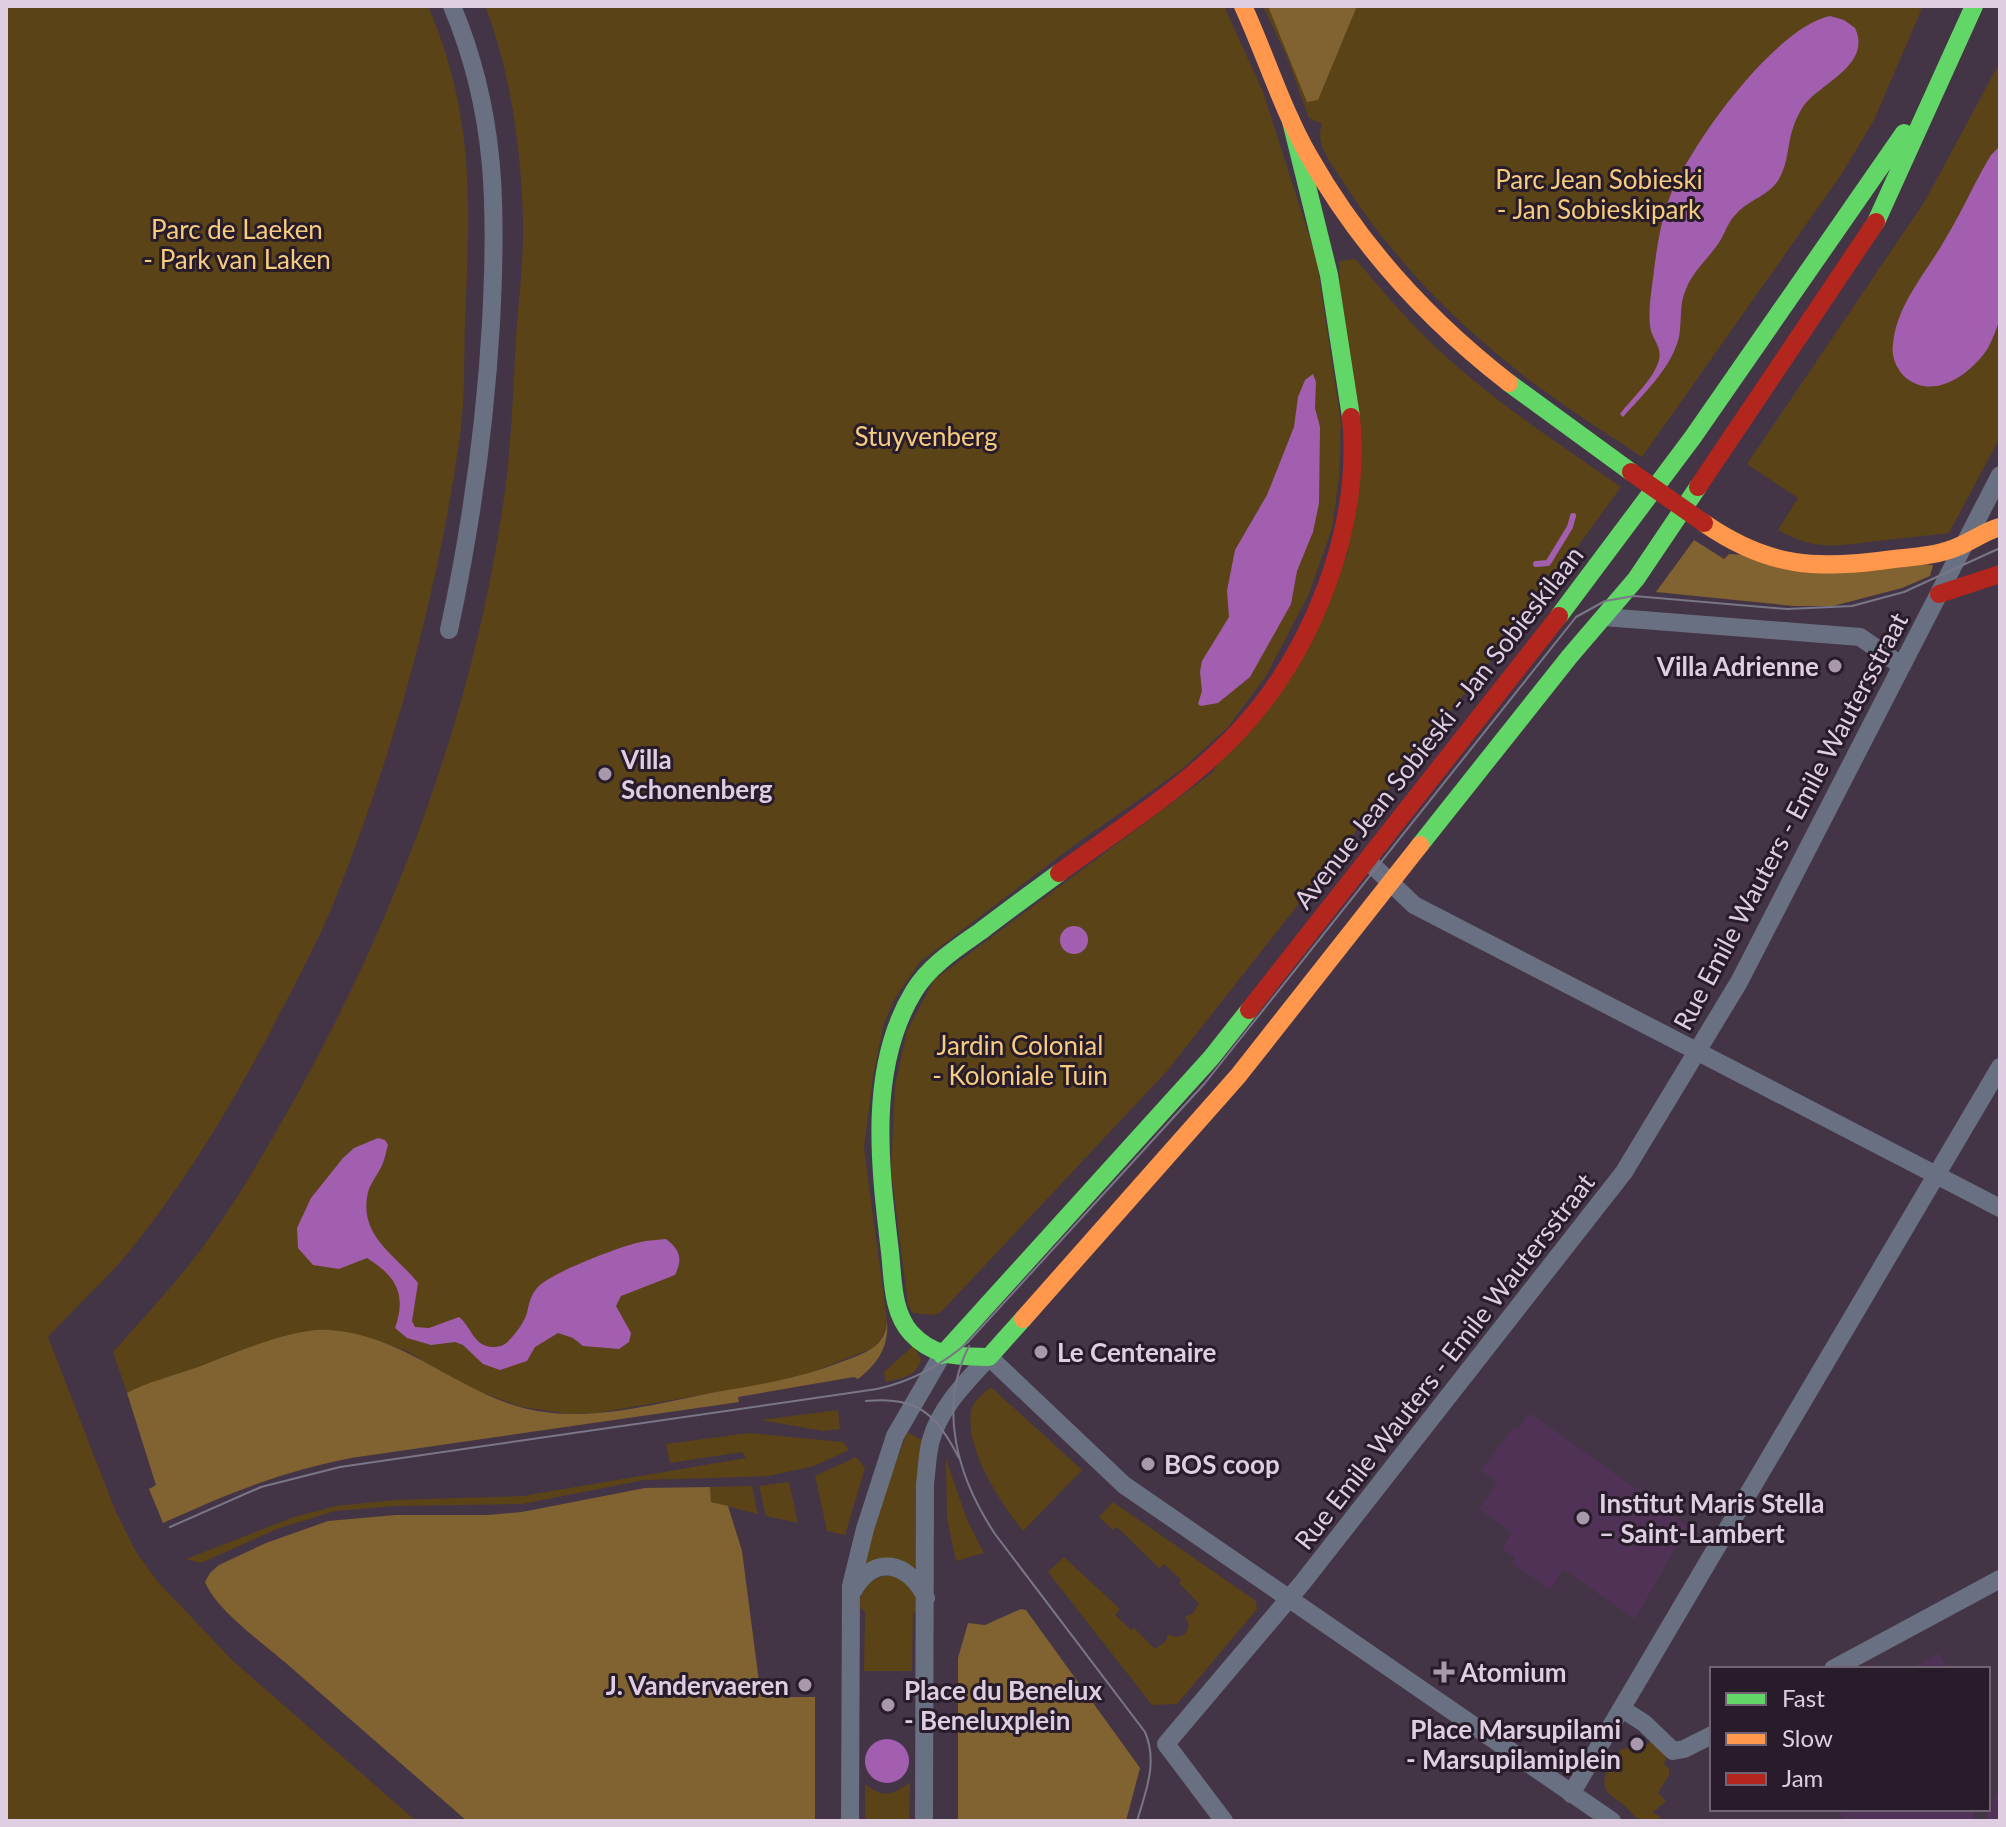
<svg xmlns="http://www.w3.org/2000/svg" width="2006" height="1827" viewBox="0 0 2006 1827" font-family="Lato,sans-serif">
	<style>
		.built { fill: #503256 }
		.green { fill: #5a4317 }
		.forest { fill: #806330 }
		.water { fill: #a35faf }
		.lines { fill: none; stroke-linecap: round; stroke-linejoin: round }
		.stream { stroke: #a35faf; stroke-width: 6 }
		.street { stroke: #697082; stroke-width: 18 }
		.fast { stroke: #63d668; stroke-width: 18 }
		.slow { stroke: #ff974d; stroke-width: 18 }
		.jam { stroke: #b3261e; stroke-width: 18 }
		.tram { stroke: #797687; stroke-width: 2 }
		.jam-bridge { stroke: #b3261e; stroke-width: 18 }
		.poi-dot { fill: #a998ab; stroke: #281c2a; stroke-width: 3 }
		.labels { text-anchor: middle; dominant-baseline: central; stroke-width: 6; stroke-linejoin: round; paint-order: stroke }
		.park-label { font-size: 26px; fill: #f6cc7f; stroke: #281c2a }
		.poi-label { font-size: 26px; font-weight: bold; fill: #dfcee2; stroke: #281c2a; text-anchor: start }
		.street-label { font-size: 26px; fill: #dfcee2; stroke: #281c2a }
	</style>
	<rect width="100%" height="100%" fill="#443546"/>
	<path class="built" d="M1530,1413L1688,1526L1635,1619L1563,1569L1550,1590L1512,1563L1515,1558L1502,1548L1512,1533L1479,1509L1497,1483L1481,1470L1513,1428L1517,1430Z
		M1939,1653L1948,1669H1910Z
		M2000,1784V1821H1987V1815Z
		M1838,1809H1976L1973,1819L1977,1821H1844Z"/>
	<path class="green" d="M6,6H428C475,115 470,204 465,319C464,355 465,392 461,428C440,586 395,749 336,897C317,945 290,993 266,1040C226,1114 182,1187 128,1253C104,1282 74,1308 48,1337L115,1510L136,1552L158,1582L233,1661L416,1821H6Z
		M485,6H1224L1263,92L1316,257L1341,423L1339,478L1332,528L1309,594L1266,676L1228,727L1181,770L1073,846L920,962L895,998L884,1023L873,1076L864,1148L887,1321L882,1338L873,1348L795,1379L597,1413L570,1414L522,1407L469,1388L407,1351L378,1341L313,1331L223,1358L127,1393L113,1352C145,1316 179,1280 207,1241C237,1200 263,1155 288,1111C391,929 469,726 501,518C511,458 513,397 516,336C519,298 524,258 523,220C521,149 511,72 485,6Z
		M1263,6H1923L1874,120L1841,175L1642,457C1595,426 1546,395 1503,359C1442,309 1387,250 1344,183C1333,165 1314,145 1322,124L1309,118L1287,57Z
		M2000,62V437L1949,533L1842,545C1817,547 1800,542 1778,530L1798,498L1747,464L1925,201Z
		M1355,259C1378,285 1400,312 1425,337C1484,395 1553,440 1621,487L1549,586L1167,1071L941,1312L933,1315L913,1313L908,1305L891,1170L895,1085L907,1031L934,980L1212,773L1348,554L1339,261Z
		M913,1346L921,1359C917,1377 901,1378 886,1382L884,1372Z
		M991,1387L1082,1470L1023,1531C1001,1503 965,1450 971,1411C973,1401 983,1394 991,1387Z
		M838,1410L840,1429L823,1431L761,1420Z
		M907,1432L924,1441L917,1570L905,1563L866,1565L865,1561L873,1527Z
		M749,1433L843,1442L849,1450L814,1466L768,1476L644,1480L522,1504L395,1506L335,1511L277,1529L201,1563L186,1559L294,1517L336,1506L394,1500L523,1496L746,1458L742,1452L670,1463L666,1444Z
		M856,1457L865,1468L845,1535L827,1531L815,1476Z
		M946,1459L967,1520L984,1553L956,1561L947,1518Z
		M789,1482L798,1523L766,1516L759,1486Z
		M752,1486L758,1514L711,1502L710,1487Z
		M1113,1502L1256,1601L1257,1609L1177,1704L1152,1705L1048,1572L1064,1557L1120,1609L1115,1615L1131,1630L1134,1628L1155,1649L1166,1641L1168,1634C1179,1640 1187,1636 1189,1624L1185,1617L1192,1614L1199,1604L1179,1583L1181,1580L1164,1564L1159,1568L1117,1527L1113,1530L1099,1517Z
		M887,1575L905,1579L921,1606L913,1614L912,1671H864L865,1612L858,1605C862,1589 871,1578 887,1575Z
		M1636,1738L1643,1747L1651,1741L1667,1755L1664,1764L1669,1769V1775L1658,1793L1666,1801L1652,1813L1660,1816V1821L1636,1818C1633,1815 1631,1811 1627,1808C1613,1794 1596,1793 1609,1767C1613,1760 1617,1757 1620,1750L1633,1746Z
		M910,1782L909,1821H865V1784C883,1798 892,1796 910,1782Z"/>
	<path class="forest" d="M1268,6H1357L1318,100L1307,102Z
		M1694,540L1724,559L1729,554L1933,565L1930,576L1902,588L1833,606H1794L1656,592Z
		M887,1321C889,1347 878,1363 858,1379L854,1377L738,1397L739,1402L351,1458C280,1472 229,1493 163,1523L149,1489L156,1485L127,1393C148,1382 172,1376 195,1368C230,1355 293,1327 329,1330C409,1335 462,1398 537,1411C594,1421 655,1404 711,1393C758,1385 797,1379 841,1362C852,1358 864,1354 874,1347C883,1340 886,1332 887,1321Z
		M710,1487L711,1502L728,1506L742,1551L761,1697H815V1821H467C407,1769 347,1716 287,1664C263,1643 217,1611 205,1582L210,1573L219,1565L266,1543L328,1521L396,1515H488L522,1512L645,1488Z
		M1021,1609L1026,1610L1140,1768L1126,1821H958V1658L968,1623L985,1625Z"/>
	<path class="water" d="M1830,16L1844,20L1855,28C1872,64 1823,82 1805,104C1801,109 1796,119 1794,125C1787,143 1789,162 1779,179C1769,196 1750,199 1737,213C1728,221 1725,234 1718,244C1708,259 1693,271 1686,289C1679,304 1682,320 1679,337C1671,369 1644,393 1623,417L1620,414C1632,398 1654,379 1659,360C1662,348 1654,341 1651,331C1647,313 1652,289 1654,270C1657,247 1661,221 1669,199C1688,147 1775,27 1830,16Z
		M2000,146V319C1996,329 1993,339 1988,348C1972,373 1935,401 1906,378C1897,370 1891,357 1893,345C1896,304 1928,271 1947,236C1963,210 1975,181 1991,155Z
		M1313,374L1316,382L1315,408L1320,427L1319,503L1313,532L1297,571L1291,604L1250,677L1218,703L1201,706L1198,704L1202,691L1200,672L1202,661L1229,617L1227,591L1235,550L1267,495L1294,427L1298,397L1305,380Z
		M1060 940a14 14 0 1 1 28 0a14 14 0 1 1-28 0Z
		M378,1138L385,1140L388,1145C386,1151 385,1158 383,1163C379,1173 371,1182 368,1192C358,1236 395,1254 418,1283L412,1321L415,1327L429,1328L459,1317C473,1328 474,1352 501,1346C509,1344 525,1322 527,1313C529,1304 531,1293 539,1286C553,1272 621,1246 641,1242C649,1240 658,1240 666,1239C680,1250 683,1258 675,1275L621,1296L616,1306L631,1333L629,1342L619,1349L583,1346L573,1338L558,1333L535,1347L527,1361L500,1370L483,1364L463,1345L455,1342L431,1345L407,1338L395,1328C407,1294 396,1276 367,1258L339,1269L313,1265L298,1248L297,1228L311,1198L343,1158L354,1148Z
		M865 1761a22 22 0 1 1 44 0a22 22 0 1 1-44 0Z"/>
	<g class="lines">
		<path class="stream" d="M1536,564L1548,563L1570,527L1573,516"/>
		<path class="street" d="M1604,617L1860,637L1902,666
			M449,630C471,528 485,427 491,323C497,209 497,113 452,6
			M1368,861L1414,905L2000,1208
			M853,1591C874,1553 909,1562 926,1598
			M1833,1669L2000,1579
			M1622,1709L1644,1723L1673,1751L1684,1749L1712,1735
			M1571,1794L2000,1067
			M850,1821L851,1586L865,1529L895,1436L942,1355
			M924,1821L925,1484C927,1469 927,1454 931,1440C940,1407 967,1381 989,1357L1124,1485L1612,1821
			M1224,1821L1166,1744L1303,1582L1624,1172L1739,982L2000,475"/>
		<path class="fast" d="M1291,121L1329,275L1351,417
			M1876,222L1974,6
			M1509,383L1631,472
			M1559,616L1693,437L1904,133
			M1420,845L1570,656L1636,579L1698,487
			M1023,1319L989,1357C958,1356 934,1358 911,1333C892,1312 893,1279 890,1252C880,1167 867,1068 914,991C930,965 957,948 981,931C1007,911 1033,892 1059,873
			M942,1355L1211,1058L1249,1010"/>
		<path class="slow" d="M1243,6C1266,56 1282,109 1309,156C1360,246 1429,321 1509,383
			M1704,523C1769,568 1817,570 1894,559C1912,557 1932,556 1949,550C1967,545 1982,532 2000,527
			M1023,1319L1238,1076L1420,845"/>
		<path class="jam" d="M1698,487L1876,222
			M1939,594L2000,574
			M1059,873C1119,829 1184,788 1236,734C1312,654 1362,528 1351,417
			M1249,1010L1559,616"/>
		<path class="tram" d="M969,1346C937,1409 958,1478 995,1534L1145,1732C1158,1762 1146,1791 1137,1821
			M866,1401C918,1396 936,1414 959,1458
			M170,1527L261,1487L340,1467L877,1389C913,1381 941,1366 968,1342L1205,1083L1576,617L1605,601L1634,596L1787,609L1852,606L1904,592L2000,548"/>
		<path class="jam-bridge" d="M1631,472L1704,523"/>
	</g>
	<g class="poi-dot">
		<circle cx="1835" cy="666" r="8"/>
		<circle cx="605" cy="774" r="8"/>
		<circle cx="1041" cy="1352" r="8"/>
		<circle cx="1148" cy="1464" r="8"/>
		<circle cx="1583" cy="1518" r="8"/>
		<path d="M1440 1660h8v8h8v8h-8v8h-8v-8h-8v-8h8z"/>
		<circle cx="805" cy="1685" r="8"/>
		<circle cx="888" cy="1705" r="8"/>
		<circle cx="1637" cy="1744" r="8"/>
	</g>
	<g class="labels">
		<g class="park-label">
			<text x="1599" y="179">Parc Jean Sobieski<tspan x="1599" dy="30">- Jan Sobieskipark</tspan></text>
			<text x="237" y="229">Parc de Laeken<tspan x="237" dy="30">- Park van Laken</tspan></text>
			<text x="926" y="436">Stuyvenberg</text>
			<text x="1020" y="1045">Jardin Colonial<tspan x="1020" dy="30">- Koloniale Tuin</tspan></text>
		</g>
		<g class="poi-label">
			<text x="1819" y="666" text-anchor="end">Villa Adrienne</text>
			<text x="621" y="759">Villa<tspan x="621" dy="30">Schonenberg</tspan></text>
			<text x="1057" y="1352">Le Centenaire</text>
			<text x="1164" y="1464">BOS coop</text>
			<text x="1599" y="1503">Institut Maris Stella<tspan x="1599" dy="30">– Saint-Lambert</tspan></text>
			<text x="1460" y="1672">Atomium</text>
			<text x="789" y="1685" text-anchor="end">J. Vandervaeren</text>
			<text x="904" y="1690">Place du Benelux<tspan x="904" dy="30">- Beneluxplein</tspan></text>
			<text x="1621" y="1729" text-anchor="end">Place Marsupilami<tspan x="1621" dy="30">- Marsupilamiplein</tspan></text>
		</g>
		<g class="street-label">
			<text transform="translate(1438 727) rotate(-52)">Avenue Jean Sobieski - Jan Sobieskilaan</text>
			<text transform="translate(1790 821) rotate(-62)">Rue Emile Wauters - Emile Wautersstraat</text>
			<text transform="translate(1444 1361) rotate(-52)">Rue Emile Wauters - Emile Wautersstraat</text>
		</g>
	</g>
	<rect width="2006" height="1827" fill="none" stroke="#dfcee2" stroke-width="16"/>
	<rect x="1710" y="1667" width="280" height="144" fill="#281c2a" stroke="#716374" stroke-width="2"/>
	<rect x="1726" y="1693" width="40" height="12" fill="#63d668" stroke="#716374" stroke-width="2"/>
	<text x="1782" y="1707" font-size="24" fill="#dfcee2">Fast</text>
	<rect x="1726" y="1733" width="40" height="12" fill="#ff974d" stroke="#716374" stroke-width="2"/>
	<text x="1782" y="1747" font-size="24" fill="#dfcee2">Slow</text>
	<rect x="1726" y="1773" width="40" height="12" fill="#b3261e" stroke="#716374" stroke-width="2"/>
	<text x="1782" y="1787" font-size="24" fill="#dfcee2">Jam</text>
</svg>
